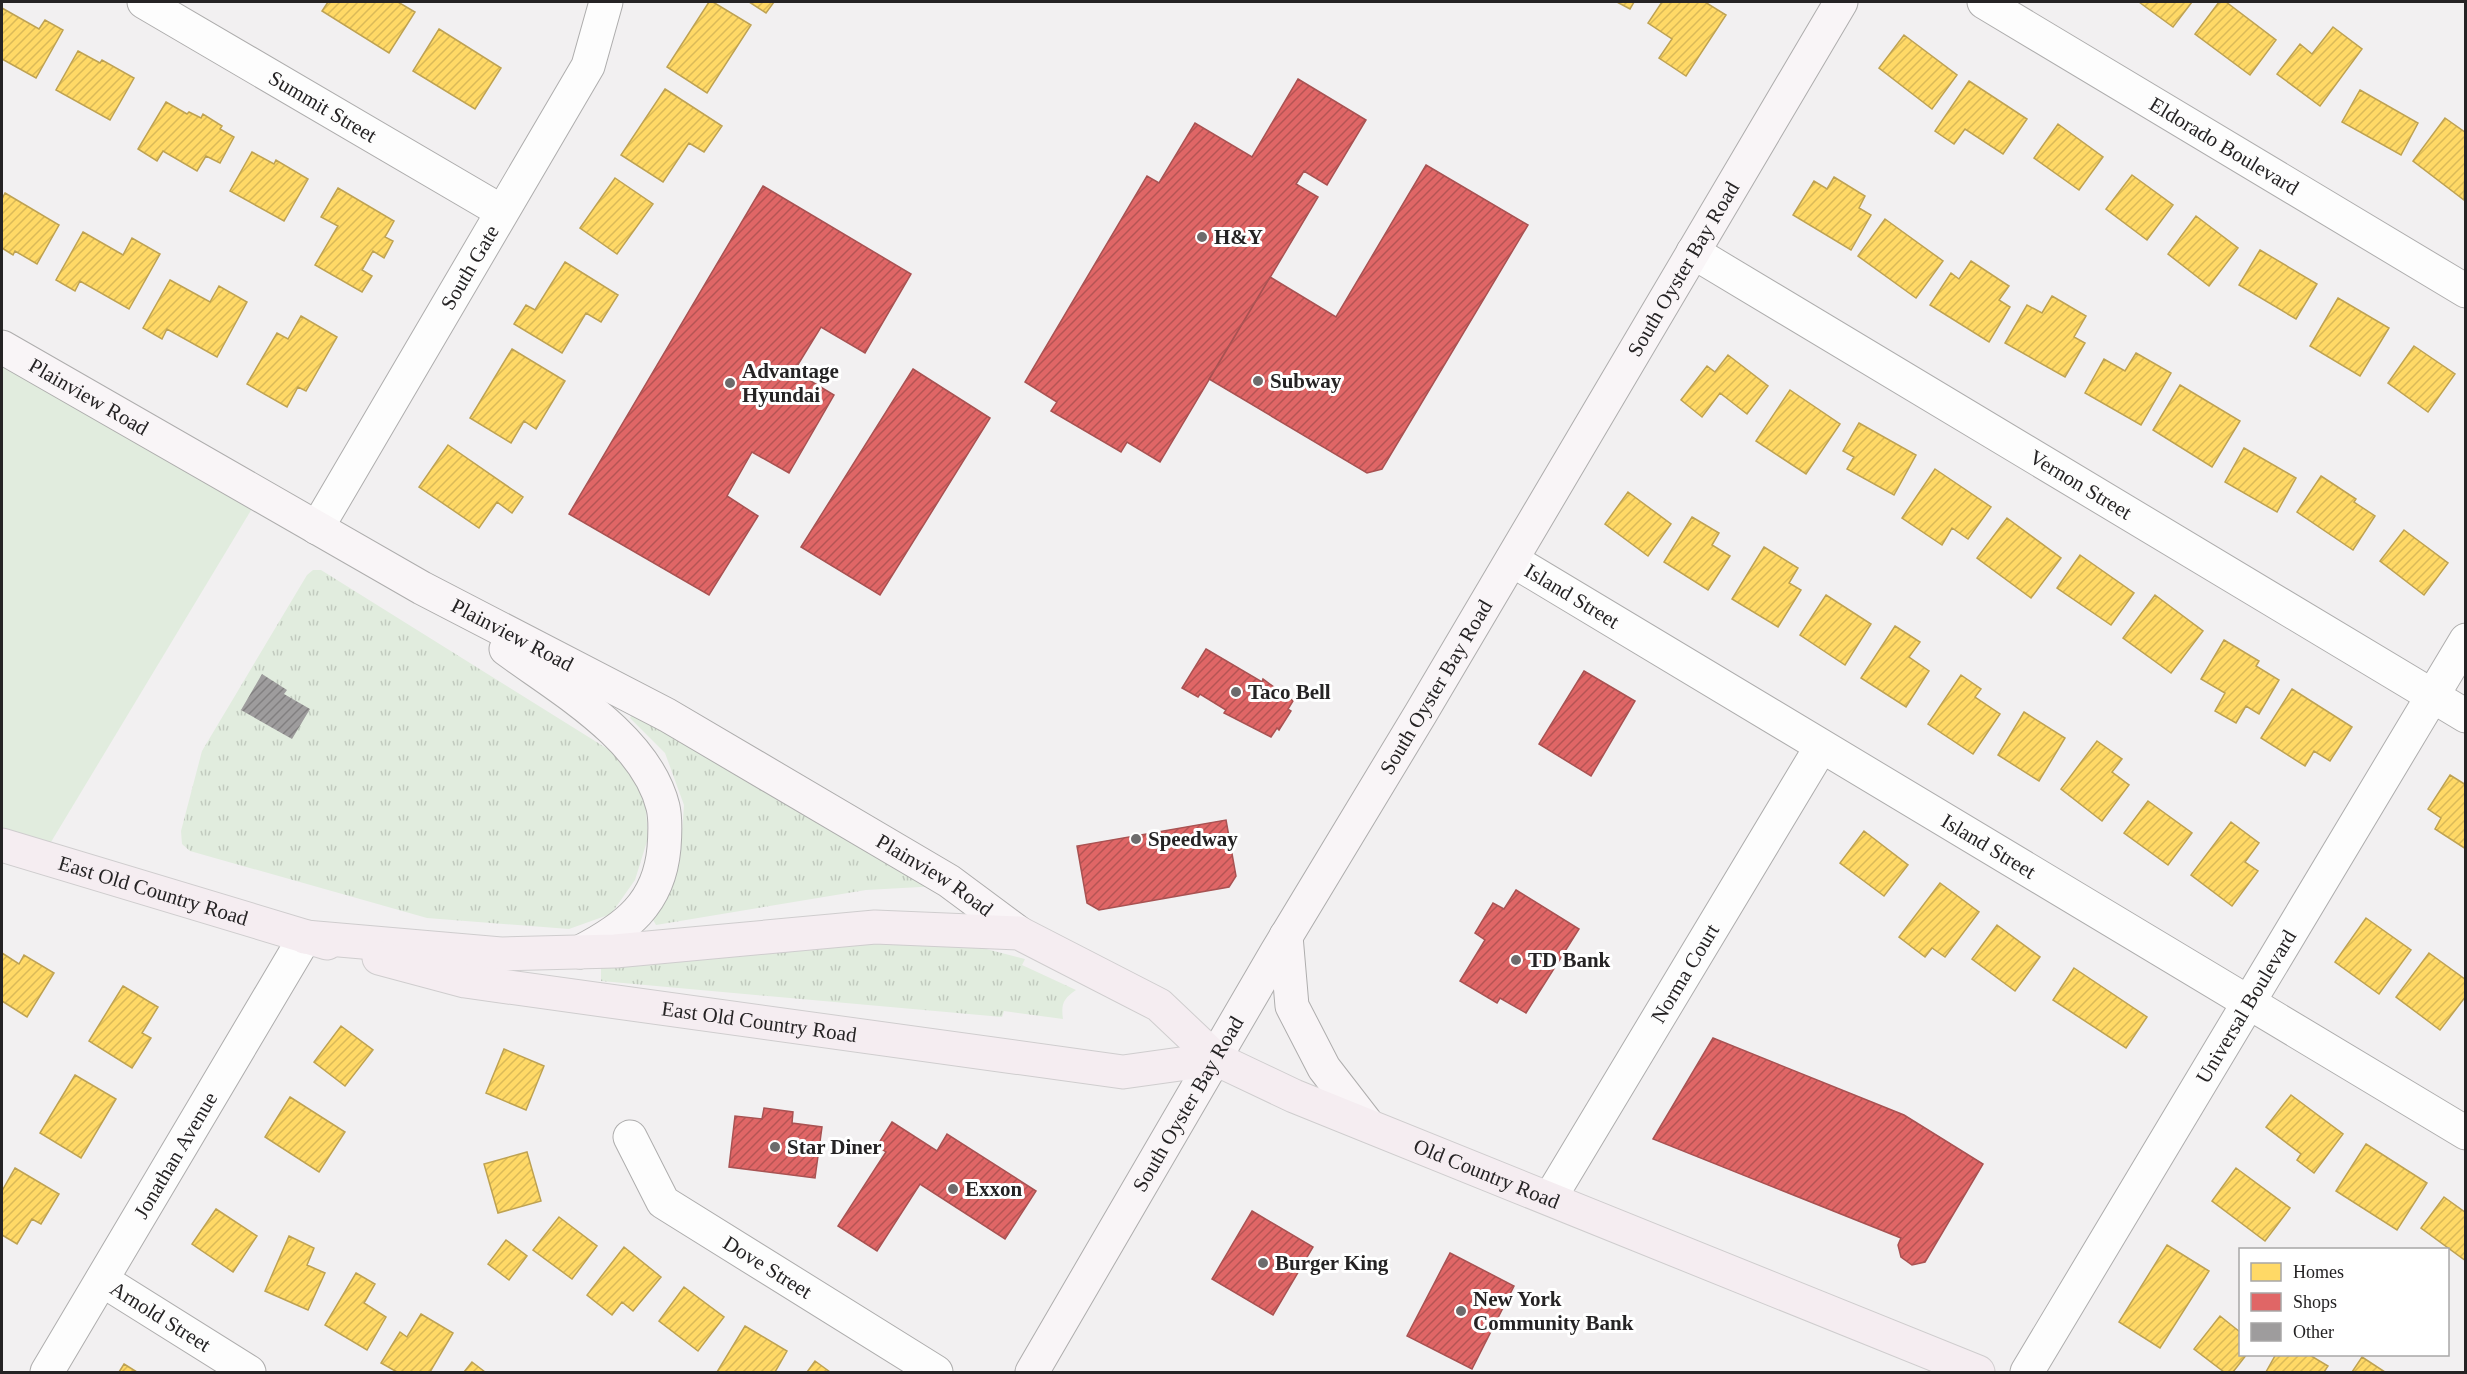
<svg xmlns="http://www.w3.org/2000/svg" width="2467" height="1374" viewBox="0 0 2467 1374" font-family="Georgia,serif">
	<style>
		.grass { fill: url(#grass-tufts) }
		.park { fill: #e1ecde }
		.homes { fill: url(#homes-hatch); stroke: #bea252; stroke-width: 1.5 }
		.shops { fill: url(#shops-hatch); stroke: #a85252; stroke-width: 1.5 }
		.building { fill: url(#building-hatch) }
		.lines { fill: none; stroke-linecap: round; stroke-linejoin: round }
		.minor-casing { stroke: #aeadad; stroke-width: 35 }
		.secondary-casing { stroke: #aeadad; stroke-width: 35 }
		.primary-casing { stroke: #cfcdce; stroke-width: 35 }
		.minor { stroke: #fdfdfd; stroke-width: 33 }
		.secondary { stroke: #f9f5f7; stroke-width: 33 }
		.primary { stroke: #f5edf1; stroke-width: 33 }
		.poi-dot { fill: #6d6b6c; stroke: #fff; stroke-width: 2 }
		.labels { text-anchor: middle; dominant-baseline: central; stroke-width: 6; stroke-linejoin: round; paint-order: stroke }
		.street-label { font-size: 21px; fill: #252324; stroke: #fff }
		.poi-label { font-size: 21px; font-weight: bold; fill: #252324; stroke: #fff; text-anchor: start }
	</style>
	<defs>
		<pattern id="grass-tufts" width="24" height="20" patternUnits="userSpaceOnUse" patternTransform="scale(1.5)"><rect width="24" height="20" fill="#e1ecde"/><path d="M3 7l-1-3M5 7V3M7 7l1-3M15 17l-1-3M17 17v-4M19 17l1-3" fill="none" stroke="#c1cabe"/></pattern>
		<pattern id="homes-hatch" width="6" height="6" patternUnits="userSpaceOnUse" patternTransform="scale(1.5)"><rect width="6" height="6" fill="#ffd966"/><path d="M-1 1l2-2M0 6l6-6M5 7l2-2" fill="none" stroke="#daba58"/></pattern>
		<pattern id="shops-hatch" width="6" height="6" patternUnits="userSpaceOnUse" patternTransform="scale(1.5)"><rect width="6" height="6" fill="#e06666"/><path d="M-1 1l2-2M0 6l6-6M5 7l2-2" fill="none" stroke="#b55454"/></pattern>
		<pattern id="building-hatch" width="6" height="6" patternUnits="userSpaceOnUse" patternTransform="scale(1.5)"><rect width="6" height="6" fill="#9e9c9d"/><path d="M-1 1l2-2M0 6l6-6M5 7l2-2" fill="none" stroke="#817f80"/></pattern>
	</defs>
	<rect width="100%" height="100%" fill="#f2f0f1"/>
	<path class="grass" d="M313,570H321L627,761L645,797L648,838L635,880L611,914L569,929L427,918L190,851L182,844L181,831L202,751L307,575Z
		M635,709L939,886L866,890L656,925L652,918L680,861L684,805L665,753L630,718Z
		M841,937L971,945L1025,959L1022,965L1076,990C1063,999 1061,1004 1063,1019L1004,1011L1002,1017L601,981V965Z"/>
	<path class="park" d="M2,348L259,497L42,857L2,845Z"/>
	<path class="homes" d="M328,2H398L415,12L389,53L322,11Z
		M709,2H713L751,25L707,93L667,67Z
		M749,2H774L766,13Z
		M1617,2H1634L1630,9Z
		M1662,2H1705L1726,15L1686,76L1659,58L1672,39L1648,23Z
		M2139,2H2192L2173,27Z
		M2219,2H2226L2276,40L2250,75L2195,34Z
		M2,8L39,29L45,20L63,30L36,78L2,59Z
		M2333,27L2362,49L2320,106L2277,74L2300,44L2312,54Z
		M439,29L501,68L475,109L413,71Z
		M1904,35L1957,75L1932,109L1879,68Z
		M78,51L100,63L102,60L134,78L110,120L56,90Z
		M1969,81L2027,119L2003,154L1965,129L1954,144L1935,131Z
		M665,89L722,126L704,152L689,143L663,182L621,155Z
		M2360,90L2418,123L2401,155L2342,122Z
		M166,102L187,114L189,112L201,118L203,114L222,126L220,129L234,137L220,163L206,156L197,171L163,151L157,161L138,149Z
		M2445,118L2466,133L2464,200L2413,161Z
		M2058,124L2103,157L2079,190L2034,158Z
		M252,152L274,164L276,160L308,179L284,221L230,191Z
		M2132,175L2173,205L2147,240L2106,209Z
		M1834,177L1865,196L1859,208L1871,215L1851,250L1793,215L1814,181L1827,189Z
		M615,178L653,204L617,254L580,228Z
		M338,188L394,221L385,237L393,241L384,258L373,251L362,270L372,276L362,292L315,265L338,226L321,217Z
		M5,193L59,225L37,264L15,251L13,255L2,248V199Z
		M2196,216L2238,248L2209,286L2168,254Z
		M1885,219L1943,261L1916,298L1858,256Z
		M83,232L123,255L132,238L160,254L129,309L80,281L75,291L56,280Z
		M2260,250L2317,284L2296,319L2239,285Z
		M1971,261L2009,286L1999,300L2010,307L1989,342L1930,305L1951,273L1959,279Z
		M565,262L618,295L601,322L586,313L562,353L514,324L526,305L535,310Z
		M170,280L210,302L219,286L247,302L217,357L167,329L162,339L143,328Z
		M2052,296L2086,316L2074,337L2085,343L2065,377L2005,343L2027,305L2042,313Z
		M2338,298L2389,328L2360,376L2310,346Z
		M301,316L337,337L306,391L298,387L287,407L247,384L277,333L288,339Z
		M2414,346L2455,374L2428,412L2388,383Z
		M512,349L565,381L536,429L524,421L511,443L470,418Z
		M2136,353L2171,373L2141,425L2085,393L2104,359L2125,371Z
		M1728,355L1768,386L1747,414L1720,393L1702,417L1681,400L1707,366L1715,372Z
		M2180,385L2240,421L2212,467L2153,430Z
		M1790,390L1840,424L1806,474L1756,441Z
		M1859,423L1916,455L1894,495L1847,469L1854,457L1843,451Z
		M448,445L523,497L512,513L497,502L479,528L419,487Z
		M2244,448L2296,478L2277,512L2225,482Z
		M1935,469L1991,507L1968,539L1952,528L1942,545L1902,518Z
		M2321,476L2356,499L2354,502L2375,516L2353,550L2297,512Z
		M1628,492L1671,524L1648,556L1605,524Z
		M1692,517L1719,533L1712,545L1730,556L1708,590L1664,562Z
		M2007,518L2061,558L2031,598L1977,558Z
		M2404,530L2448,563L2424,595L2380,561Z
		M1764,547L1798,568L1789,583L1801,590L1778,627L1732,599Z
		M2080,555L2134,593L2111,625L2057,588Z
		M1826,595L1871,624L1845,665L1800,635Z
		M2155,595L2203,631L2171,673L2123,638Z
		M1895,626L1920,642L1909,657L1929,671L1906,707L1861,678Z
		M2224,640L2259,661L2256,666L2279,680L2259,714L2246,706L2236,723L2215,711L2225,693L2201,679Z
		M1961,675L1981,689L1975,697L2000,714L1973,754L1928,724Z
		M2292,689L2352,727L2330,761L2314,751L2305,766L2261,738Z
		M2024,712L2065,738L2039,781L1998,755Z
		M2097,741L2122,759L2112,772L2129,785L2102,821L2061,789Z
		M2450,775L2466,785V849L2435,829L2441,818L2428,809Z
		M2148,801L2192,833L2168,865L2124,833Z
		M2231,822L2259,843L2245,862L2258,871L2232,906L2191,875Z
		M1864,831L1908,865L1884,896L1840,863Z
		M1940,883L1979,912L1945,957L1932,948L1925,957L1899,937Z
		M2366,918L2411,950L2379,994L2335,962Z
		M1997,925L2040,957L2015,991L1972,959Z
		M2,953L19,964L24,955L54,973L27,1017L2,1001Z
		M2429,953L2466,980V996L2440,1030L2396,997Z
		M2074,968L2147,1017L2126,1048L2053,1000Z
		M123,986L158,1007L142,1033L151,1038L132,1068L89,1041Z
		M341,1026L373,1050L345,1086L314,1062Z
		M504,1049L544,1066L526,1110L486,1093Z
		M75,1075L116,1099L81,1158L40,1133Z
		M2291,1095L2343,1134L2314,1173L2297,1160L2301,1154L2266,1127Z
		M290,1097L345,1132L319,1172L265,1137Z
		M2366,1144L2427,1183L2397,1230L2336,1191Z
		M527,1152L541,1201L498,1213L484,1164Z
		M15,1168L59,1194L41,1224L32,1219L17,1244L2,1235V1191Z
		M2236,1168L2290,1208L2265,1241L2212,1201Z
		M2444,1197L2466,1213V1261L2421,1228Z
		M216,1209L257,1236L233,1272L192,1244Z
		M559,1217L597,1246L572,1279L533,1250Z
		M289,1236L314,1248L307,1265L325,1273L308,1310L265,1291Z
		M506,1240L527,1256L509,1280L488,1264Z
		M2167,1245L2209,1271L2160,1348L2119,1322Z
		M624,1247L661,1277L633,1311L622,1302L612,1315L587,1295Z
		M356,1273L375,1284L364,1303L386,1317L367,1350L325,1325Z
		M684,1287L724,1317L698,1351L659,1321Z
		M421,1314L453,1333L430,1372H397L381,1363L400,1332L407,1337Z
		M2220,1316L2240,1332V1354H2247L2233,1372H2224L2194,1349Z
		M745,1326L787,1351L775,1372H717Z
		M2276,1354H2308L2328,1366L2324,1372H2266Z
		M2362,1357L2385,1372H2352Z
		M815,1361L830,1372H807Z
		M472,1362L485,1372H464Z
		M124,1364L137,1372H119Z"/>
	<path class="shops" d="M1298,79L1366,120L1327,185L1304,171L1296,184L1318,197L1160,462L1127,442L1121,452L1051,411L1057,402L1025,382L1147,176L1159,183L1195,123L1252,157Z
		M1426,165L1528,225L1382,469L1367,473L1209,379L1270,277L1336,317Z
		M763,186L911,274L865,353L821,327L794,371L834,395L789,473L752,452L727,496L758,516L709,595L569,514Z
		M913,369L990,418L880,595L801,547Z
		M1206,649L1262,682L1263,679L1293,701L1288,709L1291,711L1279,730L1277,728L1271,737L1224,713L1226,710L1200,694L1198,697L1182,688Z
		M1584,671L1635,701L1591,776L1539,744Z
		M1226,820L1236,876L1229,887L1099,910L1087,903L1077,846Z
		M1516,890L1579,929L1526,1013L1500,998L1497,1003L1460,981L1485,940L1475,933L1493,903L1504,909Z
		M1713,1038L1904,1115L1983,1164L1925,1262L1912,1265L1901,1257L1898,1245L1901,1238L1653,1139Z
		M764,1108L793,1112L792,1123L822,1127L815,1178L729,1167L735,1116L762,1119Z
		M892,1122L937,1151L947,1134L1036,1191L1005,1239L920,1184L877,1251L838,1226L886,1152L877,1146Z
		M1252,1211L1313,1247L1273,1315L1212,1279Z
		M1450,1253L1514,1286L1472,1369L1407,1336Z"/>
	<path class="building" d="M262,674L287,690L284,694L310,709L292,739L241,710Z"/>
	<g class="lines">
		<g class="minor-casing">
			<g id="minor">
				<path id="s1" d="M144,2L501,211"/>
				<path id="s2" d="M1984,2L2466,291"/>
				<path id="s3" d="M1693,252L2466,716"/>
				<path id="s4" d="M317,528L588,66L606,2"/>
				<path id="s5" d="M1512,560L2466,1133"/>
				<path id="s6" d="M630,1137L663,1202L936,1372"/>
				<path id="s7" d="M1550,1198L1821,747"/>
				<path id="s8" d="M102,1280L249,1372"/>
				<path id="s9" d="M47,1372L305,937"/>
				<path id="s10" d="M2027,1372L2466,640"/>
			</g>
		</g>
		<g class="secondary-casing">
			<g id="secondary">
				<path id="s11" d="M2,347L422,588L667,715L949,881L1019,933"/>
				<path d="M506,649C560,689 646,737 663,807C666,820 665,835 664,848C659,904 626,928 580,952"/>
				<path d="M1286,936L1292,1006L1324,1068L1368,1125"/>
				<path id="s12" d="M1032,1372L1276,953L1421,713L1841,2"/>
			</g>
		</g>
		<g class="primary-casing">
			<g id="primary">
				<path id="s13" d="M2,845L327,943"/>
				<path id="s14" d="M305,937L501,954L615,951L875,927L1019,933L1159,1005L1216,1059L1294,1096L1978,1372"/>
				<path id="s15" d="M379,958L465,981L1123,1072L1216,1059"/>
			</g>
		</g>
		<use href="#minor" class="minor"/>
		<use href="#secondary" class="secondary"/>
		<use href="#primary" class="primary"/>
	</g>
	<g class="poi-dot">
		<circle cx="1202" cy="237" r="6"/>
		<circle cx="1258" cy="381" r="6"/>
		<circle cx="730" cy="383" r="6"/>
		<circle cx="1236" cy="692" r="6"/>
		<circle cx="1136" cy="839" r="6"/>
		<circle cx="1516" cy="960" r="6"/>
		<circle cx="775" cy="1147" r="6"/>
		<circle cx="953" cy="1189" r="6"/>
		<circle cx="1263" cy="1263" r="6"/>
		<circle cx="1461" cy="1311" r="6"/>
	</g>
	<g class="labels">
		<g class="street-label">
			<text stroke="none"><textPath href="#s1" startOffset="207">Summit Street</textPath></text>
			<text stroke="none"><textPath href="#s2" startOffset="280">Eldorado Boulevard</textPath></text>
			<text stroke="none"><textPath href="#s4" startOffset="302">South Gate</textPath></text>
			<text stroke="none"><textPath href="#s12" startOffset="1281">South Oyster Bay Road</textPath></text>
			<text stroke="none"><textPath href="#s11" startOffset="100">Plainview Road</textPath></text>
			<text stroke="none"><textPath href="#s3" startOffset="452">Vernon Street</textPath></text>
			<text stroke="none"><textPath href="#s5" startOffset="70">Island Street</textPath></text>
			<text stroke="none"><textPath href="#s11" startOffset="586">Plainview Road</textPath></text>
			<text stroke="none"><textPath href="#s12" startOffset="795">South Oyster Bay Road</textPath></text>
			<text stroke="none"><textPath href="#s5" startOffset="556">Island Street</textPath></text>
			<text stroke="none"><textPath href="#s11" startOffset="1072">Plainview Road</textPath></text>
			<text stroke="none"><textPath href="#s13" startOffset="158">East Old Country Road</textPath></text>
			<text stroke="none"><textPath href="#s7" startOffset="262">Norma Court</textPath></text>
			<text stroke="none"><textPath href="#s10" startOffset="426">Universal Boulevard</textPath></text>
			<text stroke="none"><textPath href="#s15" startOffset="386">East Old Country Road</textPath></text>
			<text stroke="none"><textPath href="#s12" startOffset="310">South Oyster Bay Road</textPath></text>
			<text stroke="none"><textPath href="#s9" startOffset="252">Jonathan Avenue</textPath></text>
			<text stroke="none"><textPath href="#s14" startOffset="1246">Old Country Road</textPath></text>
			<text stroke="none"><textPath href="#s6" startOffset="196">Dove Street</textPath></text>
			<text stroke="none"><textPath href="#s8" startOffset="69">Arnold Street</textPath></text>
		</g>
		<g class="poi-label">
			<text x="1214" y="237">H&amp;Y</text>
			<text x="742" y="371">Advantage<tspan x="742" dy="24">Hyundai</tspan></text>
			<text x="1270" y="381">Subway</text>
			<text x="1248" y="692">Taco Bell</text>
			<text x="1148" y="839">Speedway</text>
			<text x="1528" y="960">TD Bank</text>
			<text x="787" y="1147">Star Diner</text>
			<text x="965" y="1189">Exxon</text>
			<text x="1275" y="1263">Burger King</text>
			<text x="1473" y="1299">New York<tspan x="1473" dy="24">Community Bank</tspan></text>
		</g>
	</g>
	<rect width="2467" height="1374" fill="none" stroke="#252324" stroke-width="6"/>
	<rect x="2239" y="1248" width="210" height="108" fill="#ffffff" stroke="#a8a7a7" stroke-width="1.5"/>
	<rect x="2251" y="1263" width="30" height="18" fill="#ffd966" stroke="#a8a7a7" stroke-width="1.5"/>
	<text x="2293" y="1278" font-size="18" fill="#252324">Homes</text>
	<rect x="2251" y="1293" width="30" height="18" fill="#e06666" stroke="#a8a7a7" stroke-width="1.5"/>
	<text x="2293" y="1308" font-size="18" fill="#252324">Shops</text>
	<rect x="2251" y="1323" width="30" height="18" fill="#9e9c9d" stroke="#a8a7a7" stroke-width="1.5"/>
	<text x="2293" y="1338" font-size="18" fill="#252324">Other</text>
</svg>
